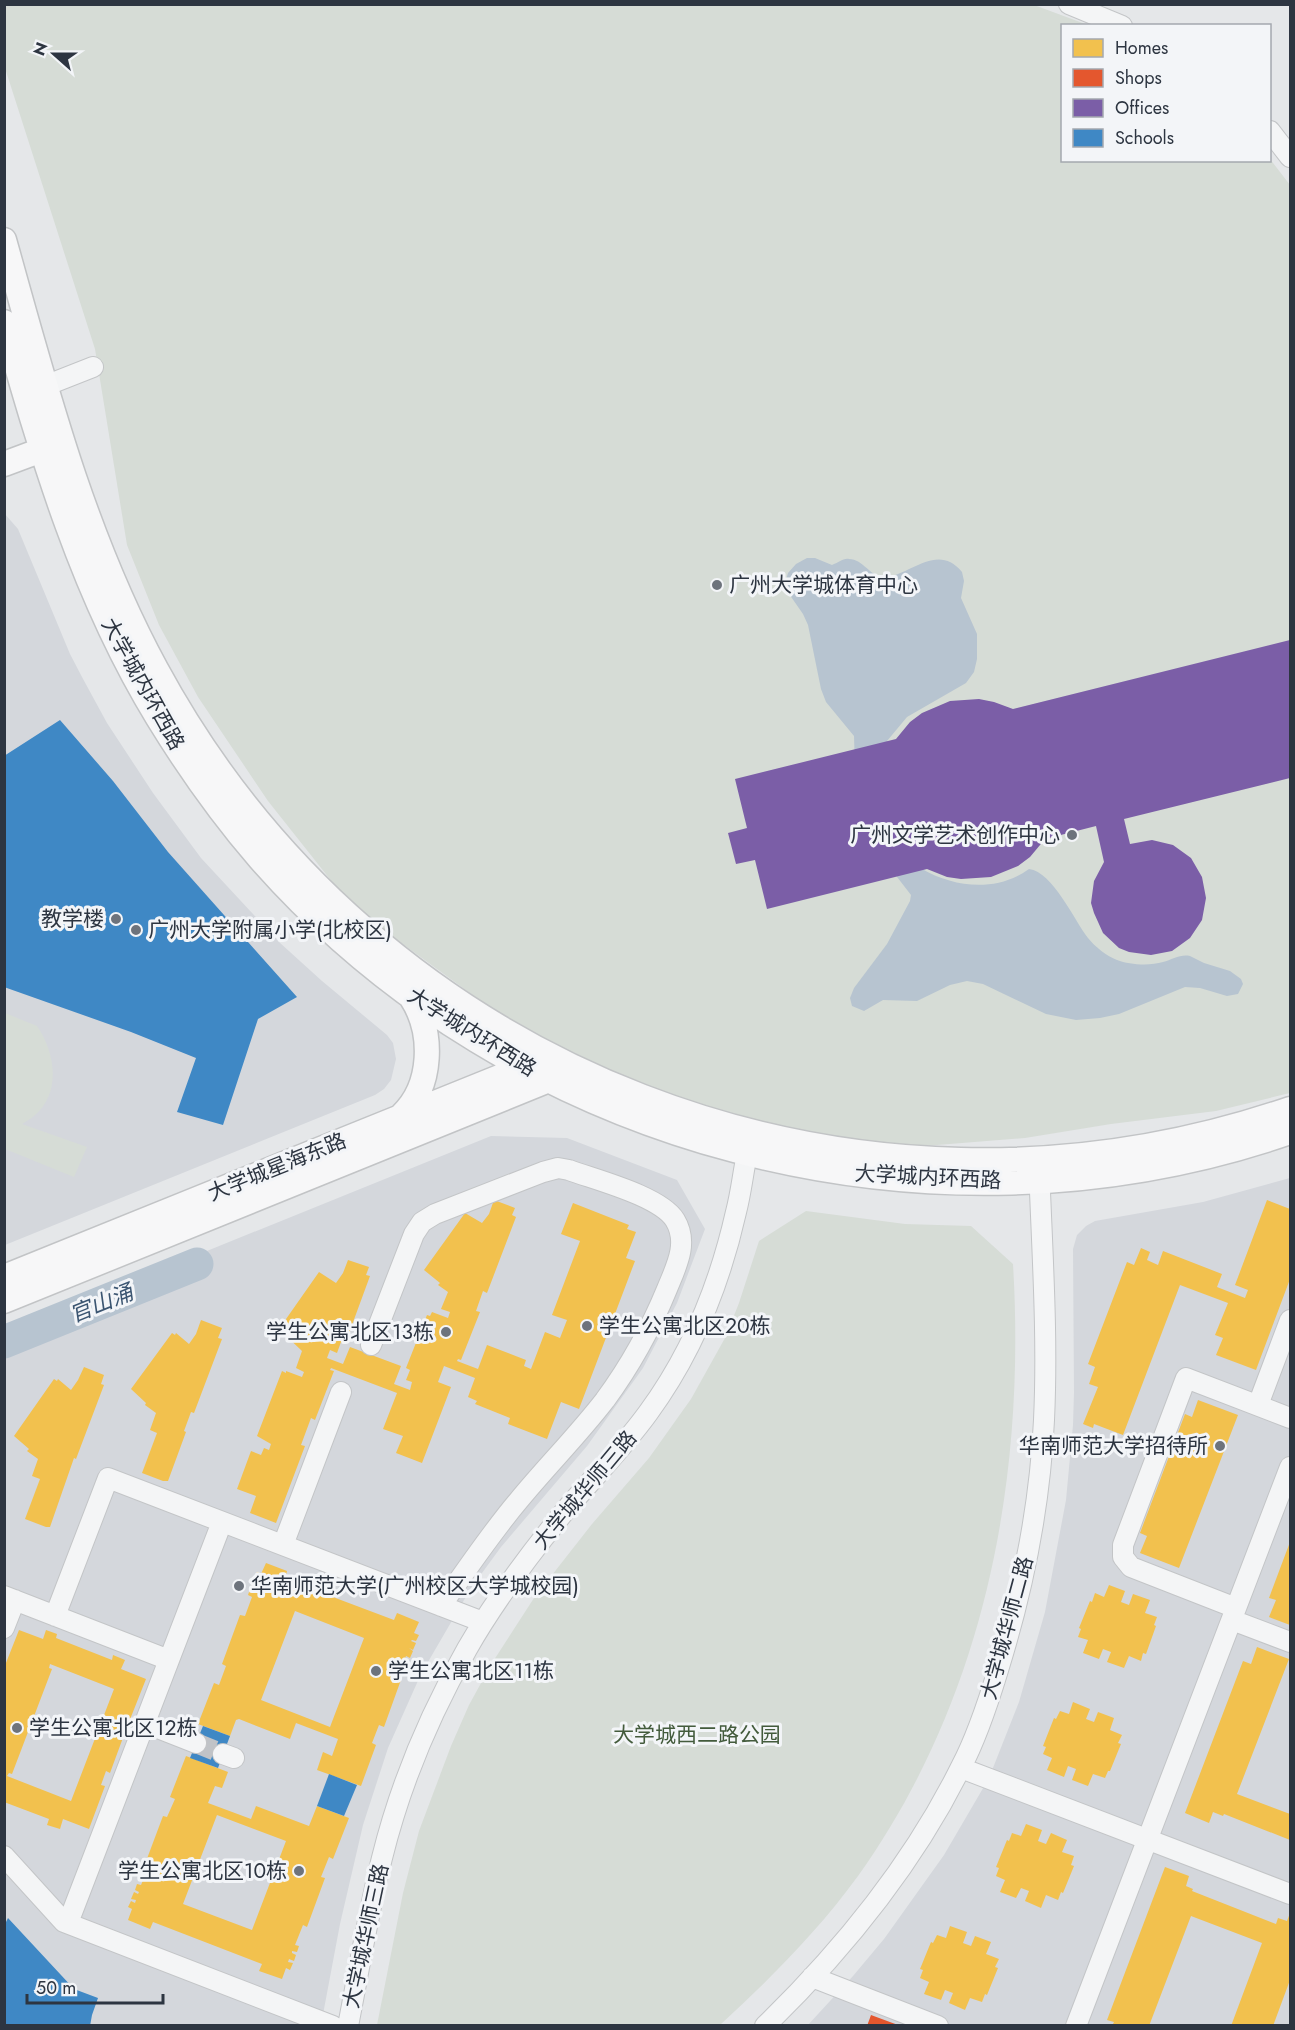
<svg xmlns="http://www.w3.org/2000/svg" width="1295" height="2030" viewBox="0 0 1295 2030" font-family="Jost,'Noto Sans SC',sans-serif">
	<style>
		.built { fill: #d4d7dc }
		.green { fill: #d6dcd6 }
		.water { fill: #b7c4d0 }
		.homes { fill: #f2c14e; fill-rule: evenodd }
		.shops { fill: #e4572e }
		.offices { fill: #7b5ea7 }
		.schools { fill: #3f88c5 }
		.lines { fill: none; stroke-linecap: round; stroke-linejoin: round }
		.river { stroke: #b7c4d0; stroke-width: 33 }
		.minor-tunnel { stroke: #c0c3c7; stroke-width: 20; stroke-dasharray: 20 10; stroke-linecap: butt }
		.minor-casing { stroke: #c3c5c7; stroke-width: 22 }
		.major-casing { stroke: #c2c4c6; stroke-width: 27 }
		.minor { stroke: #f4f5f6; stroke-width: 20 }
		.major { stroke: #f7f7f8; stroke-width: 24 }
		.poi-dot { fill: #6d737c; stroke: #f3f5f8; stroke-width: 2 }
		.labels { text-anchor: middle; dominant-baseline: central; stroke-width: 6; stroke-linejoin: round; paint-order: stroke }
		.poi-label { font-size: 21px; fill: #2d3541; stroke: #f3f5f8; text-anchor: start }
		.street-label { font-size: 21px; fill: #2d3541; stroke: #f3f5f8 }
		.park-label { font-size: 21px; fill: #435b3c; stroke: #f3f5f8 }
		.water-label { font-size: 22px; font-style: italic; fill: #3b5571; stroke: #f3f5f8 }
	</style>
	<rect width="100%" height="100%" fill="#e5e7e9"/>
	<path class="built" d="M4,513L18,529L70,654L82,677L107,723L153,793L201,858L279,942L322,981L387,1035L393,1043L396,1059L391,1080L384,1089L375,1095L5,1245Z
		M491,1136L567,1138L677,1180L705,1229L677,1303L643,1368L587,1446L501,1547L482,1573L464,1600L421,1674L388,1748L363,1825L340,1924L321,2025L5,2026V1350L203,1270L197,1255Z
		M1290,1178V2025L807,2026L853,1976L884,1939L944,1855L989,1778L1019,1702L1045,1612L1066,1500L1073,1425L1074,1392L1073,1249L1077,1235L1086,1226L1095,1221L1203,1202Z"/>
	<path class="green" d="M4,5H1034L1088,25L1062,26V160H1270V159L1290,185V1093L1216,1111L1111,1124L1025,1138L912,1147L740,1124L533,1039L352,907L268,801L198,697L159,625L127,545L95,349L5,68Z
		M5,1013L37,1026C55,1052 62,1093 34,1116C31,1119 26,1121 22,1124L87,1147L74,1177L5,1149Z
		M806,1211L905,1224L971,1226L1013,1264C1026,1480 985,1698 858,1876C818,1931 770,1979 720,2025H377L403,1893L419,1831L451,1746L469,1705L492,1663L534,1598L592,1524L649,1458L691,1399L725,1338L739,1303L759,1241Z"/>
	<path class="water" d="M807,558H815L832,565C838,563 843,558 849,559C864,559 871,579 886,577C910,575 938,542 962,572L964,581L961,598L977,634V659L974,672L966,683L907,717L887,741L922,869C955,888 997,892 1029,869C1053,872 1074,920 1088,938C1095,947 1107,956 1117,960C1130,965 1150,966 1163,962C1172,960 1180,954 1190,956L1204,963L1230,971L1241,979L1243,984L1238,994L1227,996L1200,988L1185,987L1119,1014L1100,1018L1076,1020L1046,1014L983,984L967,981L950,985L917,1001L883,1000L864,1011L852,1006L850,998L854,988L887,944L910,901L911,895L894,873L855,768L854,736L826,702L821,689L808,625L803,614L787,591L785,583L788,573L796,564Z"/>
	<path class="homes" d="M494,1200L515,1208L512,1215L516,1217L487,1293L483,1291L476,1311L480,1312L461,1360L458,1359L457,1361L478,1369L487,1345L526,1360L524,1366L531,1369L545,1332L560,1338L567,1320L552,1315L580,1241L561,1234L573,1203L629,1225L627,1229L636,1232L626,1258L635,1261L579,1409L561,1402L547,1439L508,1424L510,1418L475,1404L477,1401L468,1397L475,1378L444,1366L438,1382L451,1387L422,1463L396,1453L403,1436L383,1429L397,1393L331,1368L330,1370L334,1371L315,1420L311,1418L301,1445L305,1446L276,1523L250,1513L256,1496L237,1489L251,1451L261,1455L264,1448L269,1450L271,1444L257,1436L282,1371L286,1373V1371L302,1377L304,1372L296,1368L302,1351L279,1329L319,1272L336,1283L343,1273L348,1260L369,1267L366,1275L370,1276L345,1344L341,1342L337,1353L330,1350L327,1358L343,1364L350,1347L401,1366L394,1384L410,1390L412,1382L406,1380L410,1370L406,1368L427,1315L430,1316L432,1312L448,1318L450,1312L441,1309L448,1292L438,1285L440,1283L424,1270L465,1213L482,1223L489,1214Z
		M1267,1200L1290,1209V1279L1256,1370L1216,1355L1223,1338L1215,1335L1228,1303L1180,1285L1123,1435L1094,1424L1093,1428L1083,1424L1098,1387L1089,1384L1095,1367L1088,1364L1127,1262L1134,1265L1141,1248L1150,1252L1147,1260L1158,1265L1163,1251L1222,1274L1217,1287L1245,1298L1248,1290L1235,1285Z
		M201,1320L222,1328L218,1338L222,1339L194,1413L191,1412L184,1431L186,1432L168,1481H163L142,1473L157,1433L150,1430L156,1413L145,1405L146,1403L131,1389L172,1333L175,1335L176,1333L189,1344L196,1334Z
		M84,1367L104,1375L101,1384L104,1385L76,1459L74,1458L50,1527H46L25,1519L40,1479L32,1476L38,1459L27,1451L29,1449L14,1436L54,1379L57,1381L58,1379L71,1390L78,1380Z
		M1198,1400L1238,1415L1179,1568L1140,1553L1147,1536L1140,1533L1185,1414L1192,1417Z
		M1290,1542V1625L1269,1617L1276,1600L1269,1598Z
		M266,1563L287,1571L285,1579L394,1620L397,1613L419,1622L414,1633L419,1635L416,1641L412,1640L411,1641L416,1643L413,1650L409,1648L413,1651L410,1658L406,1656L398,1676L402,1677L384,1727L379,1725L372,1743L376,1745L361,1786L317,1770L323,1752L332,1756L338,1739L296,1723L290,1739L239,1719L236,1720L230,1736L198,1724L214,1683L219,1685L226,1666L222,1664L240,1615L245,1616L252,1597L248,1595L250,1589L255,1591L251,1588L254,1580L258,1582L254,1579L257,1572L261,1574ZM295,1611L364,1638L330,1727L261,1700Z
		M1109,1585L1125,1591L1121,1602L1129,1605L1133,1594L1150,1600L1145,1613L1157,1617L1154,1625L1156,1626L1146,1654L1143,1653L1141,1661L1129,1656L1124,1668L1107,1662L1111,1652L1103,1649L1099,1659L1083,1653L1088,1640L1078,1637L1081,1629L1079,1628L1090,1601L1092,1602L1095,1593L1104,1597Z
		M19,1630L43,1639L46,1630L57,1634L56,1638L112,1660L113,1655L125,1660L121,1669L146,1679L129,1722L126,1721L121,1734L124,1735L110,1773L106,1771L101,1785L105,1786L89,1829L63,1819L60,1829L47,1825L49,1819L4,1802V1668ZM50,1664L114,1689L71,1801L7,1776L9,1773L12,1774L52,1669L49,1668Z
		M1257,1647L1289,1659L1237,1794L1290,1814V1840L1224,1814L1223,1816L1213,1812L1209,1823L1185,1813L1243,1661L1251,1664Z
		M1073,1702L1090,1709L1086,1719L1094,1722L1098,1712L1114,1718L1110,1730L1122,1735L1118,1743L1121,1744L1110,1771H1108L1105,1778L1093,1774L1088,1786L1072,1780L1076,1769L1068,1766L1064,1777L1047,1770L1052,1758L1043,1754L1046,1747L1043,1746L1054,1718L1056,1719L1060,1711L1069,1714Z
		M186,1756L228,1772L222,1788L215,1786L208,1803L251,1819L256,1806L309,1826L317,1806L349,1818L333,1859L329,1857L321,1877L325,1878L307,1927L303,1925L295,1945L299,1946L297,1952L292,1951V1953L296,1955L294,1961L289,1959L288,1962L293,1963L290,1970L286,1968L282,1979L259,1971L262,1964L153,1922L150,1929L128,1920L132,1909L128,1907L131,1901L135,1903L136,1900L131,1899L134,1892L138,1894L139,1892L135,1890L137,1884L141,1885L149,1866L145,1864L163,1816L167,1817L175,1799L170,1797ZM217,1815L286,1841L252,1930L183,1904Z
		M1026,1824L1042,1830L1038,1841L1046,1844L1051,1833L1067,1840L1062,1852L1074,1856L1071,1865L1074,1866L1063,1893L1061,1892L1058,1900L1046,1895L1041,1908L1025,1901L1029,1891L1021,1888L1016,1898L1000,1892L1005,1880L996,1876L999,1868L996,1867L1007,1840L1009,1841L1012,1833L1021,1836Z
		M1165,1867L1189,1876L1186,1886L1193,1889L1192,1891L1276,1924L1278,1918L1287,1921L1290,1913V1980L1273,2026H1231L1262,1943L1191,1916L1149,2026H1112L1114,2022L1107,2020Z
		M950,1926L967,1932L963,1943L971,1946L975,1936L991,1942L986,1954L999,1959L995,1967L998,1968L987,1995L985,1994L982,2002L970,1998L965,2010L949,2003L953,1993L945,1990L941,2000L924,1994L929,1982L920,1978L923,1970L920,1969L931,1942L933,1943L937,1935L946,1938Z"/>
	<path class="shops" d="M871,2015L898,2025V2026H867Z"/>
	<path class="offices" d="M1290,640V778L1124,819L1130,844L1152,840L1173,845L1191,858L1202,877L1206,898L1202,920L1190,938L1172,951L1151,955L1129,952L1119,948L1103,933L1094,913L1091,903L1094,881L1104,862L1096,826L1045,839L1030,857L1018,866L991,877L961,879L947,877L927,869L767,909L755,860L736,864L728,833L747,828L735,779L896,739L910,722L922,713L950,701L979,699L994,702L1013,709Z"/>
	<path class="schools" d="M60,720L113,781L168,852L297,997L258,1019L223,1125L177,1112L196,1058L131,1032L4,987V756Z
		M203,1726L230,1736L218,1768L190,1758Z
		M329,1774L357,1785L344,1816L317,1806Z
		M8,1918L74,1989L98,1998L92,2015L90,2026H4V1926Z"/>
	<g class="lines">
		<path class="river" d="M4,1342L197,1264"/>
		<path class="minor-tunnel" d="M196,1743L223,1754"/>
		<g class="minor-casing">
			<path id="minor" d="M1069,4L1122,26
				M1270,131L1290,157
				M32,391L93,367
				M371,1345L414,1234L422,1222L435,1214L543,1172L558,1168L569,1170C596,1180 660,1196 675,1220C689,1243 676,1267 667,1289C651,1328 630,1366 605,1400C578,1435 547,1466 519,1500C491,1533 466,1570 441,1606
				M1258,1405L1290,1320
				M283,1545L341,1392
				M4,1596L169,1660
				M1236,1608L1131,1567L1123,1557V1545L1186,1378L1290,1418
				M55,1616L108,1478L483,1622
				M1232,1620L1290,1642
				M4,1628L15,1600
				M145,1723L196,1743
				M223,1754L234,1758
				M961,1768L1290,1894
				M4,1856L64,1922L333,2026
				M68,1923L222,1522
				M812,1977L938,2026
				M348,2026C359,1970 368,1913 382,1858C400,1785 430,1714 467,1649C496,1598 532,1551 569,1506C596,1475 624,1446 648,1413C692,1353 720,1283 736,1212C741,1193 743,1173 747,1154
				M765,2026C842,1951 913,1864 961,1767C977,1737 988,1703 998,1670C1023,1590 1040,1505 1044,1420C1048,1336 1042,1250 1039,1166
				M1076,2026L1290,1467"/>
		</g>
		<g class="major-casing">
			<path id="major" d="M4,240C45,386 83,535 156,669C375,1074 856,1258 1290,1109
				M4,322C43,458 83,596 158,718C188,767 222,815 260,859C512,1146 929,1257 1290,1132
				M4,464L55,445
				M401,1116C433,1086 434,1032 411,997
				M4,1277L534,1063
				M4,1301L549,1080"/>
		</g>
		<use href="#minor" class="minor"/>
		<use href="#major" class="major"/>
	</g>
	<g class="poi-dot">
		<circle cx="717" cy="585" r="6"/>
		<circle cx="1072" cy="835" r="6"/>
		<circle cx="116" cy="919" r="6"/>
		<circle cx="136" cy="930" r="6"/>
		<circle cx="587" cy="1326" r="6"/>
		<circle cx="446" cy="1332" r="6"/>
		<circle cx="1220" cy="1446" r="6"/>
		<circle cx="239" cy="1586" r="6"/>
		<circle cx="376" cy="1671" r="6"/>
		<circle cx="17" cy="1728" r="6"/>
		<circle cx="299" cy="1871" r="6"/>
	</g>
	<g class="labels">
		<g class="poi-label">
			<text x="729" y="585">广州大学城体育中心</text>
			<text x="1060" y="835" text-anchor="end">广州文学艺术创作中心</text>
			<text x="104" y="919" text-anchor="end">教学楼</text>
			<text x="148" y="930">广州大学附属小学(北校区)</text>
			<text x="599" y="1326">学生公寓北区20栋</text>
			<text x="434" y="1332" text-anchor="end">学生公寓北区13栋</text>
			<text x="1208" y="1446" text-anchor="end">华南师范大学招待所</text>
			<text x="251" y="1586">华南师范大学(广州校区大学城校园)</text>
			<text x="388" y="1671">学生公寓北区11栋</text>
			<text x="29" y="1728">学生公寓北区12栋</text>
			<text x="287" y="1871" text-anchor="end">学生公寓北区10栋</text>
		</g>
		<g class="street-label">
			<text transform="translate(143 684) rotate(61)">大学城内环西路</text>
			<text transform="translate(472 1032) rotate(32)">大学城内环西路</text>
			<text transform="translate(277 1167) rotate(-22)">大学城星海东路</text>
			<text transform="translate(928 1177) rotate(3)">大学城内环西路</text>
			<text transform="translate(585 1490) rotate(-50)">大学城华师三路</text>
			<text transform="translate(1007 1628) rotate(-75)">大学城华师二路</text>
			<text transform="translate(366 1936) rotate(-78)">大学城华师三路</text>
		</g>
		<g class="park-label">
			<text x="697" y="1735">大学城西二路公园</text>
		</g>
		<g class="water-label">
			<text transform="translate(101 1303) rotate(-22)">官山涌</text>
		</g>
	</g>
	<rect width="1295" height="2030" fill="none" stroke="#2d3541" stroke-width="12"/>
	<rect x="1061" y="24" width="210" height="138" fill="#f3f5f8" stroke="#a4a8af" stroke-width="1.5"/>
	<rect x="1073" y="39" width="30" height="18" fill="#f2c14e" stroke="#a4a8af" stroke-width="1.5"/>
	<text x="1115" y="54" font-size="18" fill="#2d3541">Homes</text>
	<rect x="1073" y="69" width="30" height="18" fill="#e4572e" stroke="#a4a8af" stroke-width="1.5"/>
	<text x="1115" y="84" font-size="18" fill="#2d3541">Shops</text>
	<rect x="1073" y="99" width="30" height="18" fill="#7b5ea7" stroke="#a4a8af" stroke-width="1.5"/>
	<text x="1115" y="114" font-size="18" fill="#2d3541">Offices</text>
	<rect x="1073" y="129" width="30" height="18" fill="#3f88c5" stroke="#a4a8af" stroke-width="1.5"/>
	<text x="1115" y="144" font-size="18" fill="#2d3541">Schools</text>
	<g transform="translate(54 54) rotate(291)" stroke="#f3f5f8" stroke-width="4.5" paint-order="stroke">
	<path d="M0-4.5L10 22L0 15L-10 22Z" fill="#2d3541"/>
	<text y="-9" font-size="16" font-weight="bold" text-anchor="middle" fill="#2d3541">N</text>
	</g>
	<path d="M27 1994v9h136v-9" fill="none" stroke="#2d3541" stroke-width="3"/>
	<text x="36" y="1994" font-size="18" fill="#2d3541" stroke="#f3f5f8" stroke-width="4.5" paint-order="stroke">50 m</text>
</svg>
